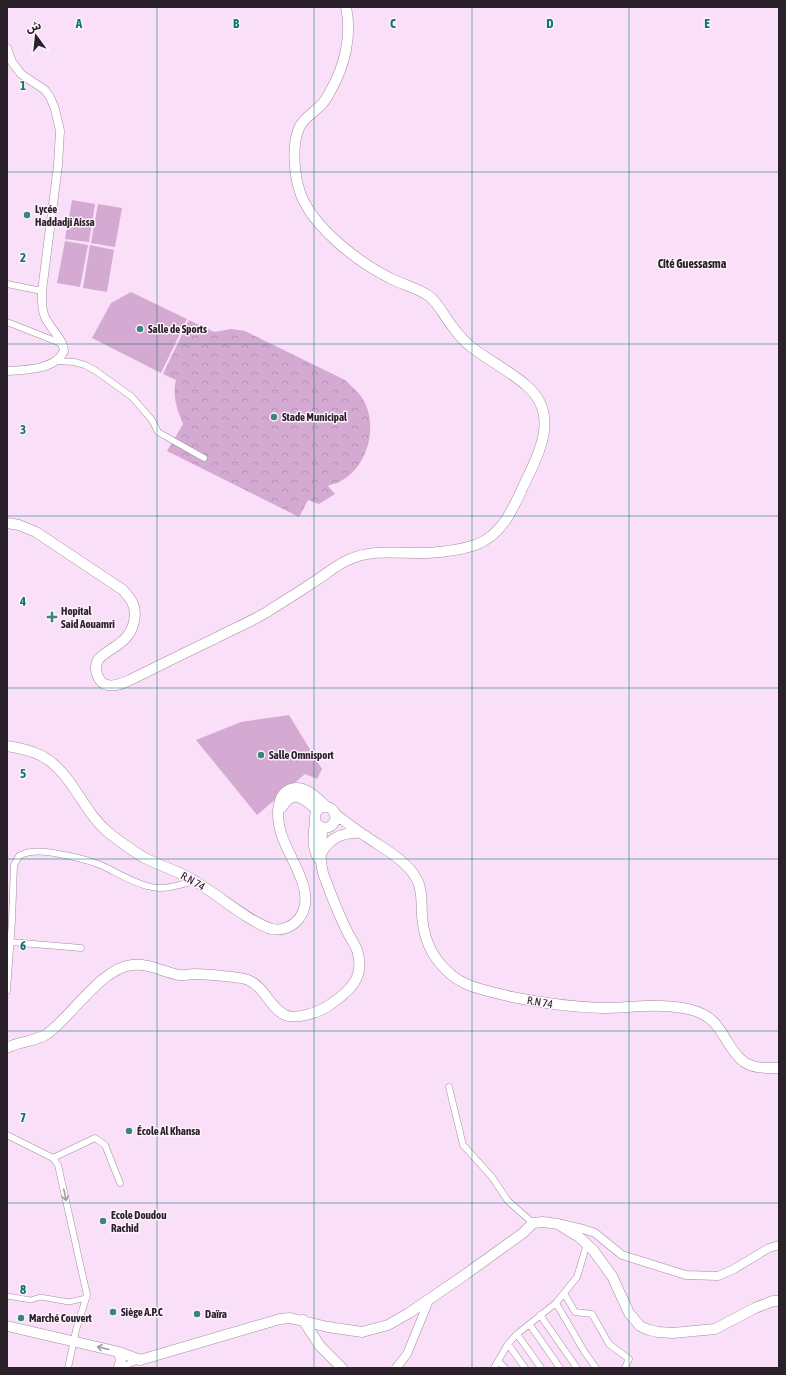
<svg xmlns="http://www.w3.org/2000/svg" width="786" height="1375" viewBox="0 0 786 1375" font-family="'Asap Condensed','Noto Sans Arabic',sans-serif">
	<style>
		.grass { fill: #d4a9d2 }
		.forest { fill: url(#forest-crowns) }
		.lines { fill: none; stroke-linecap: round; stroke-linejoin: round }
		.pedestrian-casing { stroke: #a48ba2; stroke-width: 6 }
		.minor-casing { stroke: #a48ba2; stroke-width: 7 }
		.tertiary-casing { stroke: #a48ba2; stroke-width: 9 }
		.primary-casing { stroke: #a48ba2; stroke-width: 11 }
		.pedestrian { stroke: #fff; stroke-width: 5 }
		.minor { stroke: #fff; stroke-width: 6 }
		.tertiary { stroke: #fff; stroke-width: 8 }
		.primary { stroke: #fff; stroke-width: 10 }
		.oneway { stroke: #a09b9f }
		.grid { fill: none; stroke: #0f766e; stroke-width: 1; stroke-opacity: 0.55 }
		.poi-dot { fill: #3c8480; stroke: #fdf2fc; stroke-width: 1.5 }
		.labels { text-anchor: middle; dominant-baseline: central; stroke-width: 3; stroke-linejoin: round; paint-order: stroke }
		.poi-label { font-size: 11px; font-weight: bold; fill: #2b212a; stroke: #fdf2fc; text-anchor: start }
		.street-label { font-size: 11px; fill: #2b212a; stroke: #fdf2fc }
		.neighbourhood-label { font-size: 12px; font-weight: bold; fill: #2b212a; stroke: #fdf2fc }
		.grid-label { font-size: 13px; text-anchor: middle; font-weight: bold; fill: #0f766e; stroke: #fdf2fc; stroke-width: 3; stroke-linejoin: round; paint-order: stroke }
	</style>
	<defs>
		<pattern id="forest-crowns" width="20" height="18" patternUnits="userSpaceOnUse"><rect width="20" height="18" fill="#d4a9d2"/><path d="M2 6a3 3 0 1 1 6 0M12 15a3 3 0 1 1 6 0" fill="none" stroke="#b691b4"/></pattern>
	</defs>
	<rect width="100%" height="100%" fill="#fadff8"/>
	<path class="grass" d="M72,200L95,204L89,242L65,239Z
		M98,204L122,208L115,247L91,243Z
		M65,241L88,245L80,287L57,283Z
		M90,245L114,250L107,292L83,288Z
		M131,292L187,319L161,373L92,338L111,303Z
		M289,715L322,769L317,779L305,774L257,815L196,740L241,722Z"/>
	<path class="forest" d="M189,320L214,332L231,329L245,331L345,380C352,387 361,394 365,403C378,430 366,469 339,482C336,484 331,484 328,486L335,494L319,504L308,500L299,517L167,451L183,424C177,409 172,396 176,380L163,374Z"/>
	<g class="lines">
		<g class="pedestrian-casing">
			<path id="pedestrian" d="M7,1296L31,1300L40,1297L69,1302L86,1298"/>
		</g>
		<g class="minor-casing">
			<path id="minor" d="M7,284L42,291
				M7,322L63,344
				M57,361L74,362L85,365L96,371L132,397L152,420L158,432L204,458
				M10,942L81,948
				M7,991L12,920L14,865L19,856C23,854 27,852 31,852C46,849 91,860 105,867C119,874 132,882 147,886C163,891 179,885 195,881
				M449,1087L463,1145L492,1177L508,1201L533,1223
				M7,1135L53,1158L58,1165L87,1295L76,1330L68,1368
				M53,1158L95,1138L105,1145L120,1183
				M564,1293L575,1312L592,1314L609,1344L629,1359L625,1368
				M556,1303L584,1351L596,1368
				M540,1315L577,1368
				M530,1325L560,1368
				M517,1334L541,1368
				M508,1344L525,1368
				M498,1361L505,1368
				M117,1368L140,1360
				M494,1368L508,1344L517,1334L556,1303L577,1277L587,1244"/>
		</g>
		<g class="tertiary-casing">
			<path id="tertiary" d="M7,48L12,62L21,74L45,90L50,97L55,109L60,131L58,165L42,291C42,299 41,309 45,317C50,329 63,338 64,351C55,370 26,370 7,371
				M561,1224L583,1229L595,1233L622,1255L686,1275L718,1276L734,1269L769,1248L779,1245
				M396,1368L407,1354L430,1298"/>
		</g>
		<g class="primary-casing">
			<path id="primary" d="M7,523L19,525L36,532L123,590C126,594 130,598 132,602C139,616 132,635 120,643C113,649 103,653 98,660C93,668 98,684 108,685C116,687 125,682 132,679C159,666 186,652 214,639C231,630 250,622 267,612C282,602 298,593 312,583C324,576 336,565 348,560C373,548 401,554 428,553C443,552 461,550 475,545C501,536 512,511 522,489C538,455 561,416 527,386C510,371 488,360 470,346C463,340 457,333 452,326C444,316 439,304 429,296C420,289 401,284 390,278C359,263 314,228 301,195C294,176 291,144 300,126C305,117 316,111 323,103C326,99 329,94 331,90C345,65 352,35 346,7
				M7,746C19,748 31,750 42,756C72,772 82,811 109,833C119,841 132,850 143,857C160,866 179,871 195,881C201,885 207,889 213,893C229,904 254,924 272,929C281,931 291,927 297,921C306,911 307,900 304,888C297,860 277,841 278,811C279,801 281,793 291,789C305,784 318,799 327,807
				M282,807C294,788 304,799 317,810
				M335,814C346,822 356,830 367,837C384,849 408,861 417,880C423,891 421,904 422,915C423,931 428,948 438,961C445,970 455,979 466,984C480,990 496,993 512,997C542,1003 571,1007 602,1008C630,1008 664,1002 692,1010C724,1018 723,1046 744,1062C754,1069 768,1068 779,1068
				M315,821C320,830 330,830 335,821C337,811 330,804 320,808C314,813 315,816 315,823C313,835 312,846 318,858
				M321,854C328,840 340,833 356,833
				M7,1048C19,1041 35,1042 47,1034C72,1016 101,968 132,965C149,963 163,972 179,975C184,976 189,974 194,974C203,974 242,977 248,980C265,987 269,1007 285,1015C296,1020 319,1012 328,1006C349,992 366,978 357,950C354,943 349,936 346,929C337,911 330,892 323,873C319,858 320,843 323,828
				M303,1320L320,1346L342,1368
				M7,1326L119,1352L140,1360L280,1319L290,1318L328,1327L362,1332L388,1325L409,1313L466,1274L523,1233L533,1223L543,1222L558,1224L579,1237L593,1250L612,1276L629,1313L640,1326L649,1330L658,1332L673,1333L715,1329L755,1308L773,1301H779
				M119,1352L121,1360L119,1367"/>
		</g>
		<use href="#pedestrian" class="pedestrian"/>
		<use href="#minor" class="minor"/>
		<use href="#tertiary" class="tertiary"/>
		<use href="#primary" class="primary"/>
	</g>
	<defs><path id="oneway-shaft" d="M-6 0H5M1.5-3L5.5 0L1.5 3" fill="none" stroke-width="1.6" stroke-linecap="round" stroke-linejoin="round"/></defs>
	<g class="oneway">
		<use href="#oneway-shaft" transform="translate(65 1195) rotate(78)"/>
		<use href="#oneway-shaft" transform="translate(103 1348) rotate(-166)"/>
	</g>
	<path class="grid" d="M157,7V1368M314,7V1368M472,7V1368M629,7V1368M7,172H779M7,344H779M7,516H779M7,688H779M7,859H779M7,1031H779M7,1203H779"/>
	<g class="poi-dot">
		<circle cx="27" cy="215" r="4"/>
		<circle cx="140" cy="329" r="4"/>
		<circle cx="274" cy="417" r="4"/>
		<path d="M50 611h4v4h4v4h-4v4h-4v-4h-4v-4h4z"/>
		<circle cx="261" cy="755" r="4"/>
		<circle cx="129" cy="1131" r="4"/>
		<circle cx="103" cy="1221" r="4"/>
		<circle cx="113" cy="1312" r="4"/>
		<circle cx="197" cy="1314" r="4"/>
		<circle cx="21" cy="1318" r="4"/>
	</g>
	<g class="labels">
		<g class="poi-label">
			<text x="35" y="209">Lycée<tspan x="35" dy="13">Haddadji Aissa</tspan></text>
			<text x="148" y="329">Salle de Sports</text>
			<text x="282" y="417">Stade Municipal</text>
			<text x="61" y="611">Hopital<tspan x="61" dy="13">Said Aouamri</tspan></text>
			<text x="269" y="755">Salle Omnisport</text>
			<text x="137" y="1131">École Al Khansa</text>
			<text x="111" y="1215">Ecole Doudou<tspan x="111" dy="13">Rachid</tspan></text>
			<text x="121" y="1312">Siège A.P.C</text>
			<text x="205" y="1314">Daïra</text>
			<text x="29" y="1318">Marché Couvert</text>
		</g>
		<g class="street-label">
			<text transform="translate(193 881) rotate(30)">R.N 74</text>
			<text transform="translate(540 1002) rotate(10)">R.N 74</text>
		</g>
		<g class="neighbourhood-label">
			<text x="692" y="264">Cité Guessasma</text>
		</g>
	</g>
	<g class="grid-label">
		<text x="79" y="28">A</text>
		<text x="236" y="28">B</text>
		<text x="393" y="28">C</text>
		<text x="550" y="28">D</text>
		<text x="707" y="28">E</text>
		<text x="23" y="90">1</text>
		<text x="23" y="262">2</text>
		<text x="23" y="434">3</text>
		<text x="23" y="606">4</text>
		<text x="23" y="778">5</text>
		<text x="23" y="950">6</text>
		<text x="23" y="1122">7</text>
		<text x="23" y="1294">8</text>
	</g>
	<rect width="786" height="1375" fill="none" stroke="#2b212a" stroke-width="16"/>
	<g transform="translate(36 36) rotate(345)" stroke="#fdf2fc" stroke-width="3" paint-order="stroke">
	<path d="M0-3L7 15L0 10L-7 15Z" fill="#2b212a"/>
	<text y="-6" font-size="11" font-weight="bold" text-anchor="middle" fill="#2b212a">ش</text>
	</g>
</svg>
